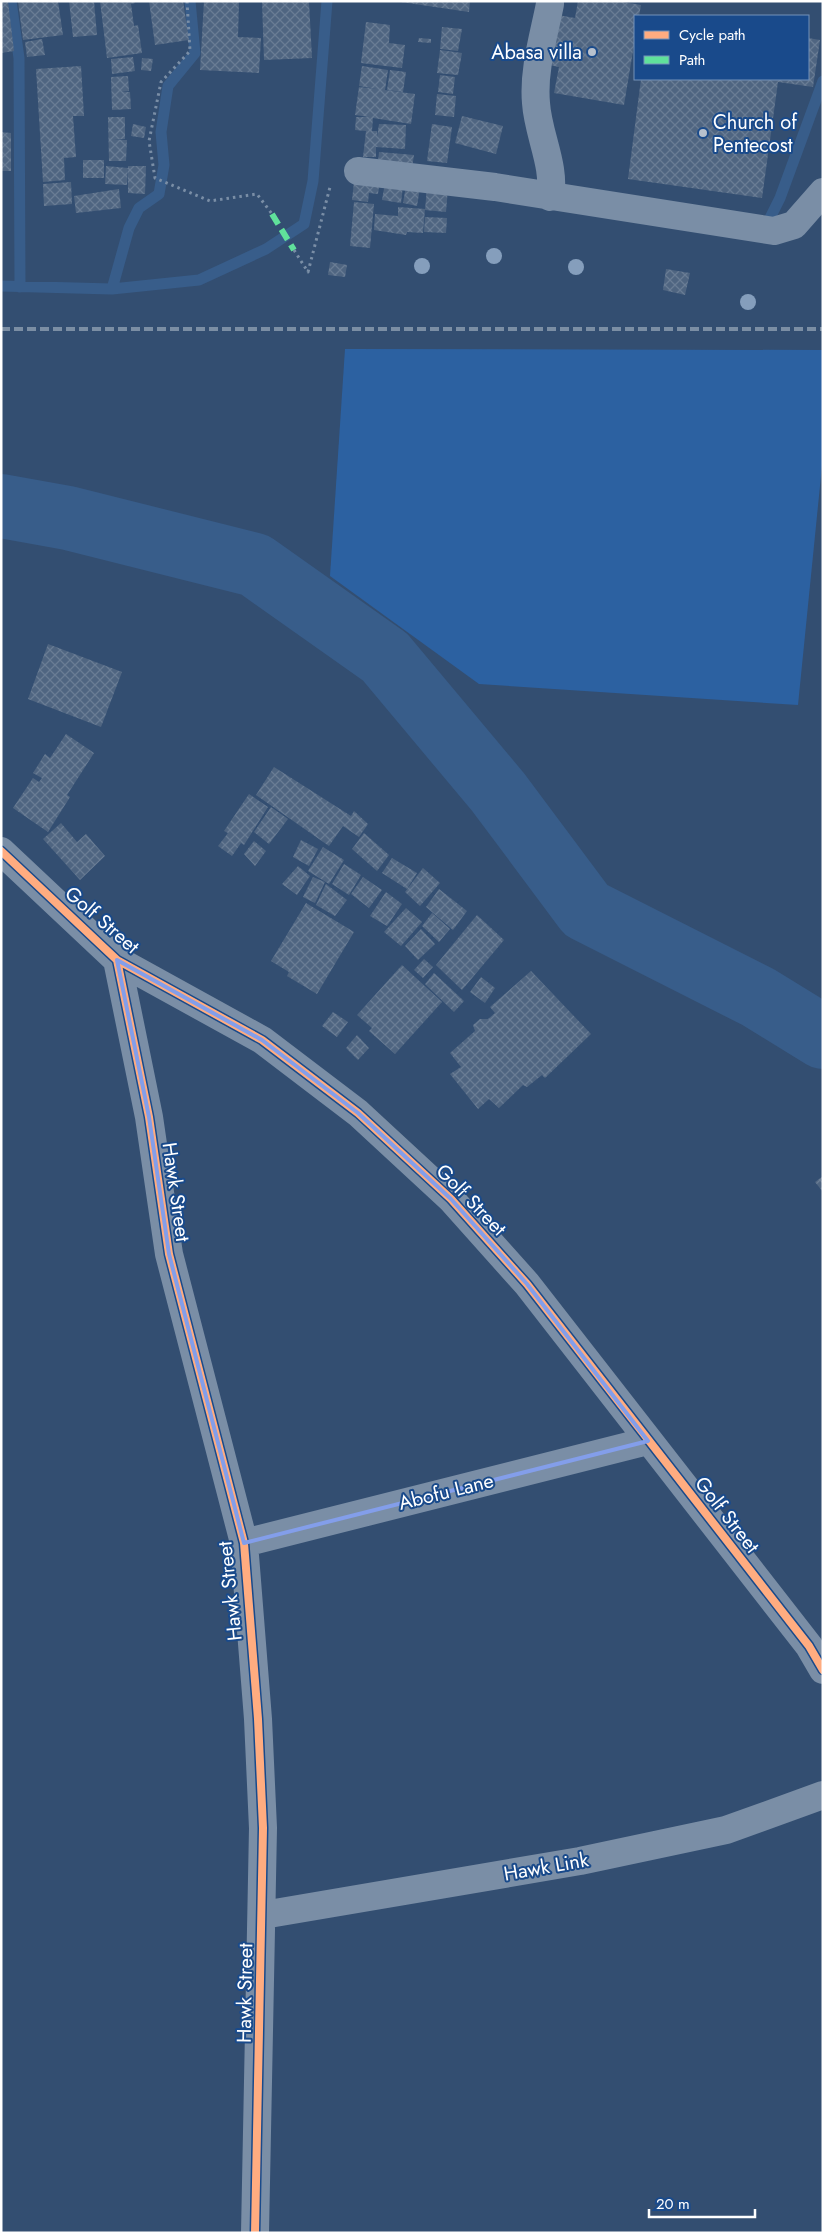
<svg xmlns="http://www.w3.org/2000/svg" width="824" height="2234" viewBox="0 0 824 2234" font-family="Jost,sans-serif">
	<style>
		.green { fill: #2c61a1 }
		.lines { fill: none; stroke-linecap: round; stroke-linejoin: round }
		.stream { stroke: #385d8a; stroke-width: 11 }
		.river { stroke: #385d8a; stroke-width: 64 }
		.building { fill: url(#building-cross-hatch) }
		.path { stroke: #7a8ea6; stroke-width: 3; stroke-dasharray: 2.5 4; stroke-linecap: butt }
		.minor { stroke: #7a8ea6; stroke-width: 28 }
		.rail { stroke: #7b8ea4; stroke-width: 4; stroke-dasharray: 9 4; stroke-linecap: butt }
		.quiet { stroke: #60e19b; stroke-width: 6; stroke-dasharray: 12 6; stroke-linecap: butt }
		.cycleway-casing { stroke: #194a8b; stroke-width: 11 }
		.cycleway { stroke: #ffac80; stroke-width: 8 }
		.tree { fill: #859ebc }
		.marked { fill: none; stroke: #839eea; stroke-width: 4; stroke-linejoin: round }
		.poi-dot { fill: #b8c1cd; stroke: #194a8b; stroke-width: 2 }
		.labels { text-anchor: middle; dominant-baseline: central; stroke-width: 4; stroke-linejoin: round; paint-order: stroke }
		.poi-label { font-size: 20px; fill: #fff; stroke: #194a8b; text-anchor: end }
		.street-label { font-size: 20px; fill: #fff; stroke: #194a8b }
	</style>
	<defs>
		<pattern id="building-cross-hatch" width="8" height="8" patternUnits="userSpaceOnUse" patternTransform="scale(1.25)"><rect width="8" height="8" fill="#4f6581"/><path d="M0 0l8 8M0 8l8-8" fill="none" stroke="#697c94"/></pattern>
	</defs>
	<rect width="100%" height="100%" fill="#334e71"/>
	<path class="green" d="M345,349L823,350V456L798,705L479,684L330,576Z"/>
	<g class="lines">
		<path class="stream" d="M11,1L19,58L20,287
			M764,230L780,198L823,81
			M1,286L112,289L199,280L266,249L304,224L313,181L327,1
			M112,289L129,228L139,208L159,194L164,165L161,132L168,86L195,53L190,1"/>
		<path class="river" d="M1,506L68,518L255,565L385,657L498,792L586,910L758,997L823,1037"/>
	</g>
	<path class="building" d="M1,1H8L14,51L1,53Z
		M18,1H58L63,35L23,40Z
		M69,1H94L97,35L73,37Z
		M100,1H134L135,3L131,4L134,26L138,25L142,53L107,58Z
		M149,1H183L189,40L155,45Z
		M204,1H239L238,37L261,38L259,73L200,70Z
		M262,1H309L312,58L264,60Z
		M394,1H470L469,12Z
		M578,1H617L641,5L639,16H635V39L624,105L554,93L559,67L549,65L558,15L575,18Z
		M366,22L390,25L389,43L405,45L402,68L361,63Z
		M442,27L462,29L458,51L440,49Z
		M419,38L431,39V43L418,42Z
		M808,38L820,40L813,87L778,82L762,198L628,179L641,79H808Z
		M42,39L45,55L27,57L25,42Z
		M440,50L462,53L458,75L437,73Z
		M133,57L135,71L112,74L111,59Z
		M142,58L153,59L151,71L141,70Z
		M81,66L84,116H73L76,157L64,158L65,180L43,182L36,69Z
		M362,66L388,70L385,90L415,94L411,124L373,118L372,131H377V137L379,124L406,125L405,149L376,147V157H363L366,131L355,130L356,117H369L355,115L359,87L377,89L359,86Z
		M390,70L406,72L403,92L387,90Z
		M440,75L455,77L453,94L438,92Z
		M128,76L129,91L121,92H130L131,109L112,110L111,77Z
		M437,94L456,96L454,117L435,115Z
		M462,116L503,126L496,154L455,143Z
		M108,117H125V139L114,140H127L126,161H109Z
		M133,124L146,127L144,138L131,136Z
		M432,124L452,127L447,163L427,161Z
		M1,132L11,133V171H1Z
		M379,152L414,155L412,168L378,162Z
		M83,160H104V178H83Z
		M106,166L128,168L127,185L105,184Z
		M128,166H146L145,194L128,193Z
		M71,182L72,204L44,206L43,184Z
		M354,182L379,186L378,194L369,193L368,202L352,200Z
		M385,183L403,186L401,203L382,200Z
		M406,186L420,188L417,206L403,203Z
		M427,187L448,188L446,212L425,210Z
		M119,189L121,208L76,213L74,196Z
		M354,202L374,204L370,248L350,246Z
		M398,207L425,209L423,233L407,232L406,235L374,230L375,214L398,216Z
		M425,217L447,218L446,233L424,232Z
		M330,262L347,265L345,277L328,275Z
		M666,269L690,273L685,295L663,290Z
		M48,644L122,672L101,727L28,699Z
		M66,734L94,753L67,795L70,797L48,832L13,808L33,778L39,782L42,778L33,773L45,754L50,758Z
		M274,767L351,816L354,811L368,824L359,837L343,826L329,846L256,795Z
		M249,794L268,807L244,845L241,843L232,856L218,846L228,833L224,831Z
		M271,807L288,819L269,844L254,832Z
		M61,823L77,842L86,834L105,856L80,880L43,839Z
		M364,833L389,855L377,871L352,849Z
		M301,840L318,849L309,866L293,857Z
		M254,841L266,851L255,866L244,854Z
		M323,847L344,860L329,884L308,871Z
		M392,858L417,873L407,889L382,873Z
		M344,864L361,875L349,895L332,884Z
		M298,866L310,876L297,895L282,884Z
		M423,868L440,883L420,906L405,892Z
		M313,877L325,882L315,903L303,897Z
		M363,877L382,890L369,908L351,894Z
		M326,884L347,900L335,916L316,905Z
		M439,889L467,911L453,930L426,907Z
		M386,892L402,904L387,926L370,916Z
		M306,903L354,932L317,994L287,976L289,972L271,961Z
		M406,908L422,922L401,946L384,932Z
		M432,913L450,929L439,942L422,926Z
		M477,915L504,940L462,990L436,965Z
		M421,929L435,944L418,960L405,946Z
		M424,959L433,967L423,978L414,970Z
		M402,965L442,1002L395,1054L369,1031L372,1028L357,1015Z
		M531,971L591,1034L545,1078L542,1075L527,1087L523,1085L499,1108L489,1099L478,1109L450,1074L461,1067L450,1053L475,1031L473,1025L480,1019H488L495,1013L490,1007Z
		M434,973L464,1001L454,1012L425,984Z
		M481,977L495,988L485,1003L470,992Z
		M333,1012L348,1022L337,1037L322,1026Z
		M357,1035L369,1048L358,1060L346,1048Z
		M823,1176V1192L815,1182Z"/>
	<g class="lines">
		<path class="path" d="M187,1L190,51L161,82L149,141L155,178L210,201L257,194L272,214
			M294,250L308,272L330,187"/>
		<path class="minor" d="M550,4C544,35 533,70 536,103C538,135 556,166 550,197
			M358,171L495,187L774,231L794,225L823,192
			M1,851L117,960L262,1040L358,1113L451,1199L527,1284L809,1646L823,1670
			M117,960L149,1117L169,1254L244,1543L258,1719L263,1828L255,2233
			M244,1543L648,1441
			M263,1915L580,1861L726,1830L823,1795"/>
		<path class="rail" d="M1,329H823"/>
		<path class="quiet" d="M272,214L294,250"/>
		<g class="cycleway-casing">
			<path id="cycleway" d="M1,851L117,960L262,1040L358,1113L451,1199L527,1284L809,1646L823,1670
				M117,960L149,1117L169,1254L244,1543L258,1719L263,1828L255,2233"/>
		</g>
		<use href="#cycleway" class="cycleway"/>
	</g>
	<g class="tree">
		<circle cx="494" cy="256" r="8"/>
		<circle cx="422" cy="266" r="8"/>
		<circle cx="576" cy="267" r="8"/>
		<circle cx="748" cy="302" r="8"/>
	</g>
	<path class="marked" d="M117,960L262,1040L358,1113L451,1199L527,1284L648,1441L244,1543L169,1254L149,1117Z"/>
	<g class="poi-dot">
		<circle cx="592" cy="52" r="5"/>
		<circle cx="703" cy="133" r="5"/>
	</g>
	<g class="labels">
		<g class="poi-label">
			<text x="582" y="52">Abasa villa</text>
			<text x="713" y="122" text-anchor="start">Church of<tspan x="713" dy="23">Pentecost</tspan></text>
		</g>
		<g class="street-label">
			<text transform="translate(102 920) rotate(41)">Golf Street</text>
			<text transform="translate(176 1192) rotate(82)">Hawk Street</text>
			<text transform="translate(471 1200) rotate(46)">Golf Street</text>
			<text transform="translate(446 1492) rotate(-14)">Abofu Lane</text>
			<text transform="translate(727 1515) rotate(52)">Golf Street</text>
			<text transform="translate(230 1591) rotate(-96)">Hawk Street</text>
			<text transform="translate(546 1867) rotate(-10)">Hawk Link</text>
			<text transform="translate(245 1993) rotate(-89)">Hawk Street</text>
		</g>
	</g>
	<rect width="824" height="2234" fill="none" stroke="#ffffff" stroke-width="5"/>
	<rect x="634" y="15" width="175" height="65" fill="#194a8b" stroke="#7592b9"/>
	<rect x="644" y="31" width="25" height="8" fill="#ffac80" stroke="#7592b9"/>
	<text x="679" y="40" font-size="15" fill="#ffffff">Cycle path</text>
	<rect x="644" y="56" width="25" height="8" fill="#60e19b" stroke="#7592b9"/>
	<text x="679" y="65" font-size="15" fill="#ffffff">Path</text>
	<path d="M649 2209v8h106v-8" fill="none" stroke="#ffffff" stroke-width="2.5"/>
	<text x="656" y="2209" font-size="15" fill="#ffffff" stroke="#194a8b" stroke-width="4" paint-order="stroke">20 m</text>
</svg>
